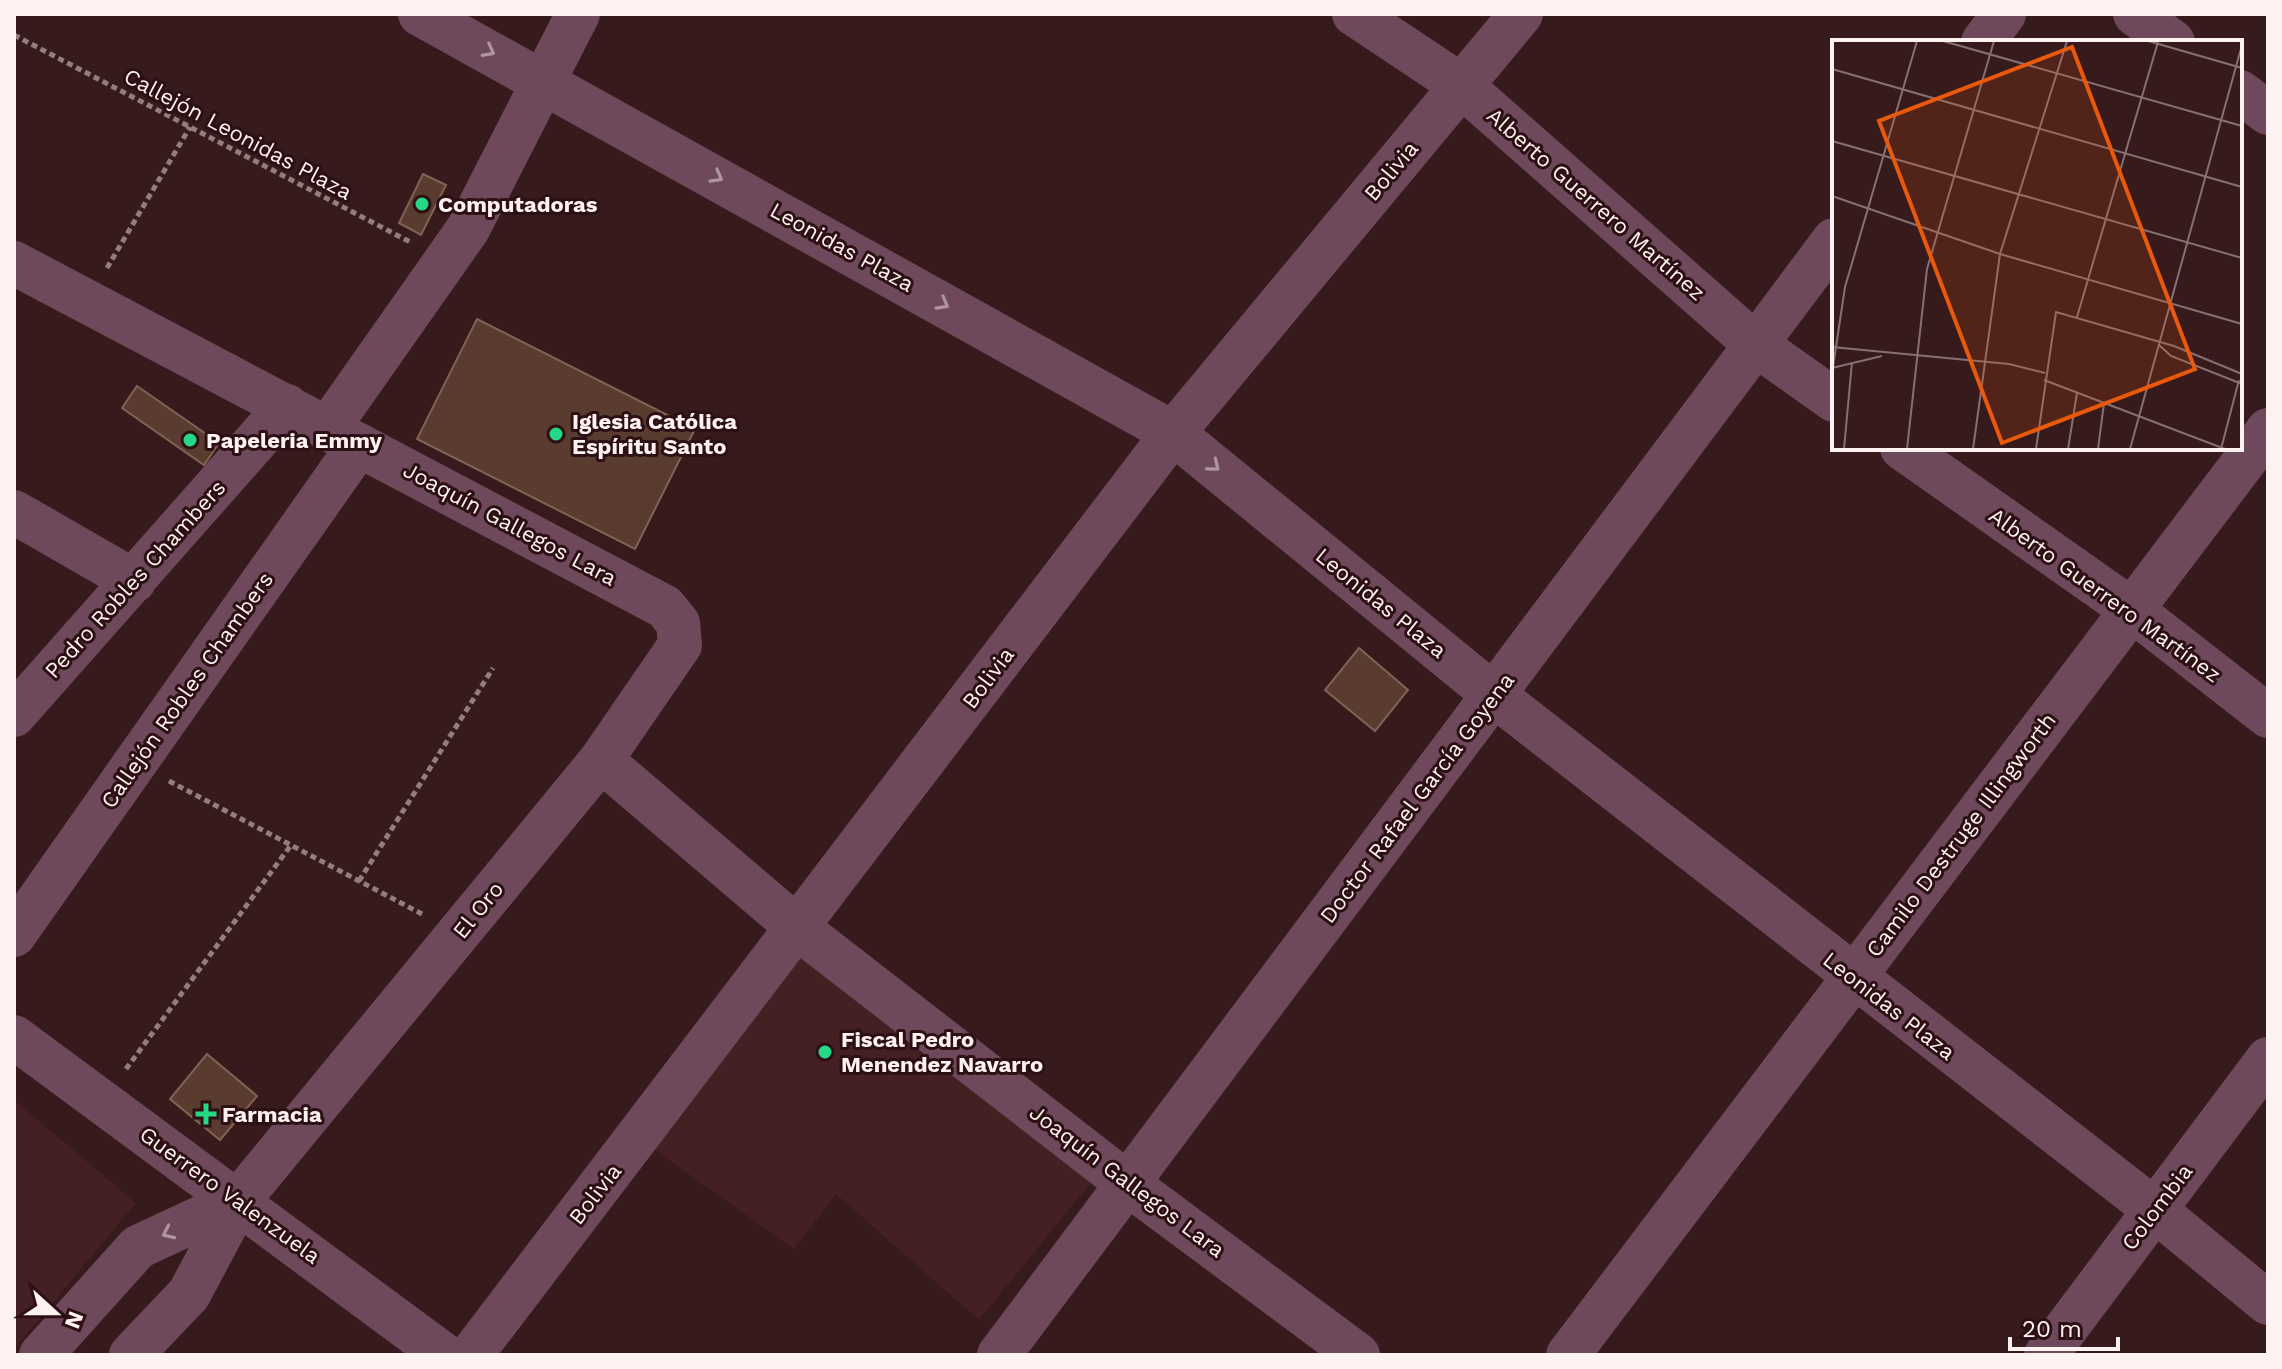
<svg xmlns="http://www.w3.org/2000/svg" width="2282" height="1369" viewBox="0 0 2282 1369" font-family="'Work Sans',sans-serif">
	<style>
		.built { fill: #452023 }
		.building { fill: #593c2f; stroke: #826255; stroke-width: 2 }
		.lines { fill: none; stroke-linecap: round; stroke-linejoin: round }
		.path { stroke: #937d7e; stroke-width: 5; stroke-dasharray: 6 4; stroke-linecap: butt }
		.minor { stroke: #6e495b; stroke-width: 44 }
		.oneway { stroke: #af959f }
		.poi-dot { fill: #25d886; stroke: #2c1013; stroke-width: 3 }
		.labels { text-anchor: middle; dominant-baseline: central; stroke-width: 6; stroke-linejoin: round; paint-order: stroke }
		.street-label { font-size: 22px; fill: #fef1f2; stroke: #2c1013 }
		.poi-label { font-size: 22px; font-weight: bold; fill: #fef1f2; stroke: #2c1013; text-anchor: start }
		.inset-road { fill: none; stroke: #877072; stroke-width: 2 }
		.view { fill: #e8590c; fill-opacity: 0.15; stroke: #e8590c; stroke-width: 4 }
		.inset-edge { fill: none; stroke: #fef1f2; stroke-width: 4 }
	</style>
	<rect width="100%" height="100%" fill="#371a1c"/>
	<path class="built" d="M802,957L1093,1180L979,1320L836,1194L794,1249L649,1146Z
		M14,1100L136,1203L14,1349Z"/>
	<path class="building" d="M423,174L446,185L421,235L399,223Z
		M477,319L695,429L635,549L417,439Z
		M137,386L219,443L204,465L122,408Z
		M1359,648L1408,690L1375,731L1325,690Z
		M207,1054L257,1096L220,1140L170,1099Z"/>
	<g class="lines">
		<path class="path" d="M14,35L412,243
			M107,268L190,127
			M169,781L422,914
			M359,881L493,668
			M126,1069L291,845"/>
		<path class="minor" d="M420,14L1173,433L1494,695L2155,1210L2268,1303
			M1354,14L1462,86L1755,344L1834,400
			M2135,14L2173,42
			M1983,42L2004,14
			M2240,92L2268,113
			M14,263L665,607L678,623L680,645L601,760L239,1200L189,1294L131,1355
			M328,428L468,229L578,14
			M1902,448L2132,610L2268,716
			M14,512L134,581
			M14,715L287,406
			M601,760L799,929L1128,1184L1358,1355
			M14,935L359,445
			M14,1037L444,1355
			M41,1355L138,1247L239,1200
			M471,1355L1173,433L1521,14
			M999,1355L1834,240
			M1568,1355L2268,430
			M2046,1355L2268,1059"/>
	</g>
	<defs><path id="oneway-chevron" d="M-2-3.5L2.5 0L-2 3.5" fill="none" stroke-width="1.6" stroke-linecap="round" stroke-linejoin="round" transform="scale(2)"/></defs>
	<g class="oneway">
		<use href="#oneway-chevron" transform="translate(489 51) rotate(28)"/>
		<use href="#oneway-chevron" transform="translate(717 177) rotate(29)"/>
		<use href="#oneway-chevron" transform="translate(943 304) rotate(29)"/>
		<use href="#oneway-chevron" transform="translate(1214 466) rotate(39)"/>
		<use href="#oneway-chevron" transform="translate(168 1233) rotate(155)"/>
	</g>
	<g class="poi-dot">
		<circle cx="422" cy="204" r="8"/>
		<circle cx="556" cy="434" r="8"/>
		<circle cx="190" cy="440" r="8"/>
		<circle cx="825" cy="1052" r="8"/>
		<path d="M202 1102h8v8h8v8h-8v8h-8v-8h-8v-8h8z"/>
	</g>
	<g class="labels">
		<g class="street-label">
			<text transform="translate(238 134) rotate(28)">Callejón Leonidas Plaza</text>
			<text transform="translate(1391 171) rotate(-50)">Bolivia</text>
			<text transform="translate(1596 204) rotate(41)">Alberto Guerrero Martínez</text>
			<text transform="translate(842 247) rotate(29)">Leonidas Plaza</text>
			<text transform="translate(510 524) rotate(28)">Joaquín Gallegos Lara</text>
			<text transform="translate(135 579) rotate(-48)">Pedro Robles Chambers</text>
			<text transform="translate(2105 595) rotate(36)">Alberto Guerrero Martínez</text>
			<text transform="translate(1381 603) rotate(39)">Leonidas Plaza</text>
			<text transform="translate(988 678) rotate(-53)">Bolivia</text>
			<text transform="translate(187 690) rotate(-55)">Callejón Robles Chambers</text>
			<text transform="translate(1417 798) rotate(-53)">Doctor Rafael García Goyena</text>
			<text transform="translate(1961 835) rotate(-53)">Camilo Destruge Illingworth</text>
			<text transform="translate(478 910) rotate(-51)">El Oro</text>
			<text transform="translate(1889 1006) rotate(38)">Leonidas Plaza</text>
			<text transform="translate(1127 1181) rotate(37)">Joaquín Gallegos Lara</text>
			<text transform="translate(595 1194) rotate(-52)">Bolivia</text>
			<text transform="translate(230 1195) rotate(36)">Guerrero Valenzuela</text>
			<text transform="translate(2157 1207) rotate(-53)">Colombia</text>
		</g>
		<g class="poi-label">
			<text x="438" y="204">Computadoras</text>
			<text x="572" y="421">Iglesia Católica<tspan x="572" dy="25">Espíritu Santo</tspan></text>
			<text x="206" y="440">Papeleria Emmy</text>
			<text x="841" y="1039">Fiscal Pedro<tspan x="841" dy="25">Menendez Navarro</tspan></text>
			<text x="222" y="1114">Farmacia</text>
		</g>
	</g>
	<g transform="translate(1832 40)">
		<rect width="410" height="410" fill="#371a1c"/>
		<path class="inset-road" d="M111,1L410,86M316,1L410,28M0,29L410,147M0,101L410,218M0,156L168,214L410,284M245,277L326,2M327,305L339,316L410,344M0,307L177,324L213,333M1,327L13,247L85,1M0,328L50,316M212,340L393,409M12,409L20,322M75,409L95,229L162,1M141,409L168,214L235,1M204,409L224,272L342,306L410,334M236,409L245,353M266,409L272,363M298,409L410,5M389,409L407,340"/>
		<path class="view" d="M240,7L363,329L170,403L47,81Z"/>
		<rect width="410" height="410" class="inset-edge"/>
	</g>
	<rect width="2282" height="1369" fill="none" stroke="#fef1f2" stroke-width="32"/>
	<g transform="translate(56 1313) rotate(111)" stroke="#2c1013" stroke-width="6" paint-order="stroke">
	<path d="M0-6L14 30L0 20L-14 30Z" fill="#fef1f2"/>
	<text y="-12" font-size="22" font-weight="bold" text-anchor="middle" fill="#fef1f2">N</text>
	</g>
	<path d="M2010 1337v12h108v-12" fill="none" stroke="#fef1f2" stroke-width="4"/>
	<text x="2022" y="1337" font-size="24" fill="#fef1f2" stroke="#2c1013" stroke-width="6" paint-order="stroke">20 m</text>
</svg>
